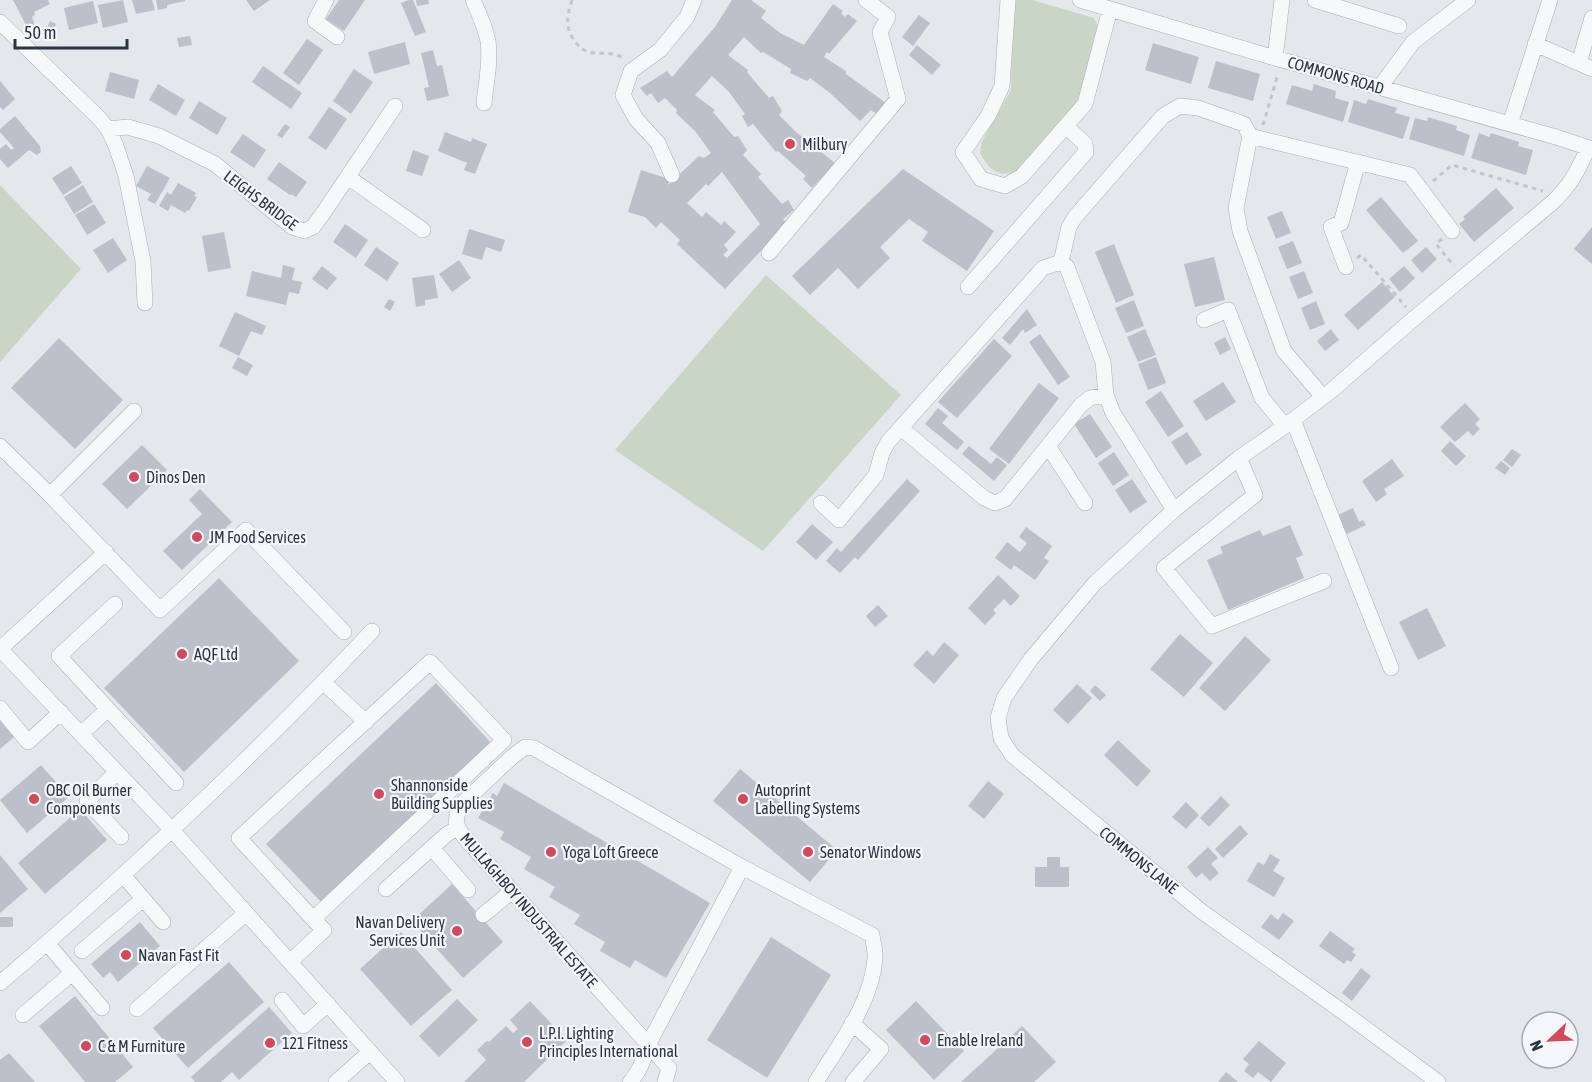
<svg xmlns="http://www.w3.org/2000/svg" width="1592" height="1082" viewBox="0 0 1592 1082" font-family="'Asap Condensed',sans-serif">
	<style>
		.green { fill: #c9d6c5 }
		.building { fill: #bbc0ca; fill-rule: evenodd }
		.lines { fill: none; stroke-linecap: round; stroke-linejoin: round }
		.minor-casing { stroke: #a9aeb7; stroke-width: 16 }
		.path { stroke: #c2c5cb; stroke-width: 3; stroke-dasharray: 4.5 4.5; stroke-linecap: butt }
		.minor { stroke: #f7f8fa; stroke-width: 15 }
		.poi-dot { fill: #d1495b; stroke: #f4f6f9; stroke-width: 2 }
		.labels { text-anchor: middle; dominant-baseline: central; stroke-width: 4.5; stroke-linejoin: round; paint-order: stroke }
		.street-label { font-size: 16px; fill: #2b3445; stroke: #f4f6f9 }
		.poi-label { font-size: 16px; fill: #2b3445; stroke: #f4f6f9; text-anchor: start }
	</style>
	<rect width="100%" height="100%" fill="#e4e7ec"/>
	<path class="green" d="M1017,0H1032L1094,18L1098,26L1080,99L1017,171C999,179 987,168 980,153L982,142L986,134L1011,90L1012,4Z
		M0,185L81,269L0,362Z
		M766,275L901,395L763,551L615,450Z"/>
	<path class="building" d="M13,0H48L50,4L34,12L35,15L32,17L34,23V25L30,28L26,25Z
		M123,0L128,22L103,28L98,5Z
		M132,0H152L155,10L136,14Z
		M156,0H185V1L167,5V8L158,10Z
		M246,0H270L254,11Z
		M339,0H365L344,31L326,19Z
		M409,0H413L426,32L415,36L401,3Z
		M416,0H428L429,4L417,6Z
		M732,0H751L766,11L761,18L780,33L804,45L833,4L843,11L841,13L845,17L848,14L857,21L829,54L827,52L824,57L846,71V74L886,103L878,115L871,110L860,121L830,93L810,78L807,81L790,73L791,69L763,52L761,53L744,37L728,55L748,70L747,72L769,98L773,96L782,111L779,115L796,132L835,163L821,180H819L812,188L803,179L806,176L778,151L776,152L753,124L748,127L742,116L745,114L729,92L712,76L695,95L715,110L713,112L734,137L738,136L747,150L743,155L761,174L758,177L782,204L788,200L794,210L783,219L787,223L725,289L677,244L680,240L661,222L656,228L645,217L628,212L641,170L669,179L668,185L699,156L704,158L711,153L695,131L676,113L677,110L665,98L658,103L651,93L647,96L640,88L667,71L672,77L715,27ZM722,172L760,224L727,258L723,255L728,250L724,245L736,232L724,221L721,225L706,212L702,217L687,203L706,184L708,186Z
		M93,1L98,23L69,30L64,8Z
		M919,15L930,23L913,46L902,37Z
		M50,21L56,24L51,35L45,32Z
		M190,36L192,45L179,47L177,38Z
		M307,39L323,50L299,85L283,73Z
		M405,42L410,64L374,74L368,52Z
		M1153,43L1199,57L1191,84L1145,70Z
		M917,45L941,65L932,75L909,55Z
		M433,50L437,66L442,65L449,96L427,101L424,88L429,87L421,53Z
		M1216,61L1260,74L1253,101L1208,88Z
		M263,66L302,93L291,109L252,82Z
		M354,69L373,82L351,114L333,101Z
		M110,72L139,80L134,99L105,91Z
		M0,81L15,99L3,110L0,107Z
		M158,84L185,100L176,116L149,100Z
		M1314,84L1336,91L1335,98L1349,102L1343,122L1286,104L1292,85L1312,91Z
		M1368,99L1397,108L1395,113L1410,117L1403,139L1348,122L1354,100L1366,104Z
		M199,101L227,118L217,135L189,118Z
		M329,107L347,119L326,150L308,138Z
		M15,116L40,146L41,152L37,155L29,150L8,168L0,159V149L6,144L11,150L14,148L0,132V129Z
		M1428,117L1457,126L1456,130L1470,135L1464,156L1409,139L1415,118L1427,121Z
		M285,124L290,127L282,138L277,135Z
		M445,132L471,142L472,138L487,144L475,174L464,170L467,163L438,151Z
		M1479,133L1489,137L1491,133L1519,142L1518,146L1533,150L1526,175L1471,158Z
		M243,134L266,150L254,168L230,152Z
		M413,150L429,156L422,176L406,171Z
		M279,162L307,182L296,197L291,194L290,195L267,179Z
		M71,166L82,183L63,195L52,178Z
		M147,166L170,178L155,204L147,200L151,194L136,186Z
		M903,169L994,231L967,271L922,241L928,232L909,219L880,247L890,258L858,289L838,268L810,295L792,276Z
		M178,183L196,193L194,196L197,197L189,211L187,210L185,213L171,205L168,211L159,206L167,192L171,195Z
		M83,185L93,202L74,214L64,197Z
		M1496,188L1514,208L1474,242L1459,224L1465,219L1463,217Z
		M1381,197L1418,241L1403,253L1366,210Z
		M94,204L106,223L87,235L75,215Z
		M1282,211L1291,233L1276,239L1267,217Z
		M345,224L368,240L356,258L333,242Z
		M1592,227V264L1574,249Z
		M469,229L505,240L501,252L486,247L482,260L462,254Z
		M224,232L231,268L208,272L202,236Z
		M113,238L127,260L108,273L93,250Z
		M1293,241L1302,263L1287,269L1278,247Z
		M1114,244L1134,295L1116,303L1095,252Z
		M376,247L399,263L387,281L364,265Z
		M1426,247L1437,259L1422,273L1411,260Z
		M1214,257L1225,300L1195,307L1184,264Z
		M459,260L471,278L452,292L439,274Z
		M283,265L295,268L292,280L302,282L299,294L289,292L286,305L246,296L252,271L281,278Z
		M322,266L337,278L327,290L312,279Z
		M1404,266L1415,278L1400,292L1389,279Z
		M1304,271L1313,293L1298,299L1289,277Z
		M434,275L438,298L425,300V305L416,307L412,278Z
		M1382,282L1395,297L1358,330L1344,315Z
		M389,299L395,302L390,311L384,307Z
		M1134,300L1144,326L1126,333L1115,308Z
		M1316,301L1325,324L1310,330L1301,308Z
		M1027,309L1037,325L1025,333L1023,329L1010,345L1002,338Z
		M235,312L266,326L262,335L251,331L239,356L219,346Z
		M1145,329L1156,355L1138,362L1127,337Z
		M1331,329L1339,340L1325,351L1317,341Z
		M1040,334L1070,377L1058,385L1029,342Z
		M1225,337L1231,349L1220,355L1214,343Z
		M59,338L123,400L75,449L11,388Z
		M994,339L1012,356L957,418L938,402Z
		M238,357L253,365L247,376L232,368Z
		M1156,357L1166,383L1148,390L1138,364Z
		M1223,382L1236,402L1206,421L1193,401Z
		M1039,383L1059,398L1009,464L989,449Z
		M1161,391L1184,426L1168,437L1145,402Z
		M1465,403L1480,419L1475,424L1480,429L1473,436L1468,431L1455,442L1440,427Z
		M938,408L948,416L942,423L964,442L957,450L925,424Z
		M1090,414L1112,447L1096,458L1074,424Z
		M1187,432L1202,455L1186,465L1171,442Z
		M1450,441L1466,456L1456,466L1441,451Z
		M142,445L167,470L127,509L102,484Z
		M969,446L991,464L997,457L1007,465L994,481L962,454Z
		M1512,449L1521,455L1512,467L1503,460Z
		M1114,452L1129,475L1113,486L1098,463Z
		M1392,459L1404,476L1384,489L1387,494L1376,502L1362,481Z
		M1501,461L1510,468L1505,475L1495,468Z
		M907,479L920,491L858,560L855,557L840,573L826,561L837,548L841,552Z
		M1132,479L1147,502L1130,513L1115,490Z
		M200,489L232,522L182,570L163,551L202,514L189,500Z
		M1353,508L1359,522L1363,520L1366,525L1347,534L1338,515Z
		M812,524L833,542L816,560L796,542Z
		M1290,525L1303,555L1296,558L1304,578L1228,610L1207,560L1223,553L1220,547L1260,530L1263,536Z
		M1026,527L1052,546L1044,558L1049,561L1035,580L1014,565L1011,570L995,558L1007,542L1020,552L1027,543L1019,537Z
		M998,575L1020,596L1011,606L1004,599L993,610L996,613L985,625L968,608Z
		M219,578L299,661L184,772L104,688Z
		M878,605L888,616L875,627L866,616Z
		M1427,608L1446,646L1418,660L1399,622Z
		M1180,634L1213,663L1184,697L1150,669Z
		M1245,636L1271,660L1225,711L1199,688Z
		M944,642L959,655L934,684L913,665L927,650L933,656Z
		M436,683L492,744L323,904L266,844Z
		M1077,684L1092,698L1068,724L1053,710Z
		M1095,685L1106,695L1100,701L1090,691Z
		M0,721L14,737L0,749Z
		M1118,740L1151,771L1137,787L1104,755Z
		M41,765L69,797L27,833L0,800Z
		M740,769L837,850L810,882L713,801Z
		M988,781L1004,794L984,819L968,806Z
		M504,783L710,903L666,978L635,960L630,968L600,951L605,942L574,924L580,915L549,897L555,887L524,869L531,857L500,839L504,832L478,818L493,793L497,796Z
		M1221,796L1230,805L1209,827L1200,818Z
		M1186,802L1199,815L1186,829L1172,817Z
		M80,809L107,840L45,894L18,863Z
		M1240,825L1248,834L1223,858L1215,849Z
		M1208,847L1218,858L1211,864L1219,873L1210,881L1202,873L1196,878L1187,867Z
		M1270,854L1280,860L1273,871L1285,878L1274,897L1247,881L1258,862L1264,865Z
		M0,855L28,889L0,913Z
		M1047,857H1060V867H1069V887H1035V867H1047Z
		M452,884L503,942L463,978L412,921Z
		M1283,913L1294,921L1279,940L1261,927L1271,914L1278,920Z
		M0,917H13V927H0Z
		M140,922L160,946L118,982L110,972L103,978L91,964Z
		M1330,931L1355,949L1352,952L1356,955L1351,962L1347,960L1344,964L1319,946Z
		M401,932L452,990L411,1026L360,969Z
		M771,937L831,975L767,1078L707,1040Z
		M229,962L264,1002L188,1068L153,1028Z
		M1361,968L1371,976L1352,1001L1342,993Z
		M75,996L133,1067L115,1082H85L39,1026Z
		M457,999L478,1020L439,1057L419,1036Z
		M530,1001L567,1040L524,1082H464L486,1060L477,1050L487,1041L489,1042L506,1026L513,1033L518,1029L510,1020Z
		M916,1001L964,1051L934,1080L886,1030Z
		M269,1007L292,1033L239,1080L232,1072L221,1082H195L191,1077Z
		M1022,1026L1056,1062L1034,1082H961Z
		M1259,1041L1286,1063L1271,1082L1258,1072L1253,1078L1244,1071L1249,1064L1243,1059Z
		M9,1053L35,1082H0V1060Z
		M1226,1072L1238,1082H1218Z"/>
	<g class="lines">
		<g class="minor-casing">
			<path id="minor" d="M326,0L315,21L337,37
				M473,0C479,13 485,26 488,41C491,61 486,83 484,103
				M1008,0L1002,86L988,116L963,152L981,179L1005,186L1022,176L1085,104L1110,9
				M1080,0L1275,58L1556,137L1592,149
				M1315,0L1399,26
				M0,22L99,118L108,129L128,127L159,136L215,164L292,227L304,231L313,227L324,212L395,106
				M1535,44L1592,69
				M1275,58L1282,0
				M1579,63L1592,18
				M1380,87L1413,42L1468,0
				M1510,124L1550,0
				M108,129L116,146L126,176L143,261L145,303
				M1250,136L1410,175L1452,231
				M672,175L658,143L636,119L623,95L631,71L660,50L687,17L694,0
				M348,177L423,230
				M769,253L898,99L880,32L888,17L866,0
				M1061,262L1067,267L1103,362L1106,395L1113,413L1174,510
				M1346,267L1331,227L1341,223L1358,162
				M968,287L1086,152L1085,144L1066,126
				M1204,320L1228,310L1262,398L1285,426
				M1293,420L1391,668
				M901,428L984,498L995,503L1005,499L1081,405L1090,398L1106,395
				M0,446L50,495L160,610L246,530L344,632
				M1048,446L1085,503
				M1239,458L1255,495L1164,568L1212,626L1324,581
				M50,495L134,411
				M821,503L839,520L876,475L882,453L888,442L1043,268L1061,262L1069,227L1075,217L1163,116L1180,106L1198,108L1244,124L1250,136L1236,208L1240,231L1284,351L1323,397
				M115,604L59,656L176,783
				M0,649L172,830L397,1082
				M0,649L106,552
				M324,683L366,722
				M0,708L28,742L61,712
				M81,734L108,709
				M117,772L87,801L121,837
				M432,848L468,890
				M123,875L163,922
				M386,889L447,834L458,828
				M483,915L512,891
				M47,943L102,1008
				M82,951L143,899
				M290,962L324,930L313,919L239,838L430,662L504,740L313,919
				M0,983C82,914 160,842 237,768C283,723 328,678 372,631
				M282,1000L303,1026L328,1004
				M137,1009L246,913
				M23,1015L72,973
				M852,1023L881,1049L853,1082
				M336,1082L370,1052
				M630,1082C640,1072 644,1058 648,1045L742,867
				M665,1082L669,1068L465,838L459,830L456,822L458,811L465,801L513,756L525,747L534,748L570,769L742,867L872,935C873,943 876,951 875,959C871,1005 839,1044 816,1082
				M1438,1082L1350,1017L1201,911L1012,755L1001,738L998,718L1004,698L1031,659L1094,584L1174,510L1239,458L1285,426L1331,391L1411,321L1553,202C1572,183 1577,172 1588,148"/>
		</g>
		<path class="path" d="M572,0C566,18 565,31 578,45C581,47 582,49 586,51C598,56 610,50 623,58
			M1263,125L1278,74
			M1433,181L1452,165L1543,191
			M1442,239L1436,244L1454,266
			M1357,258L1361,255L1406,307"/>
		<use href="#minor" class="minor"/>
	</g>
	<g class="poi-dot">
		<circle cx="790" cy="144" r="6"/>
		<circle cx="134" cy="477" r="6"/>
		<circle cx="197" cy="537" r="6"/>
		<circle cx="182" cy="654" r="6"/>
		<circle cx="379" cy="794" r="6"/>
		<circle cx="34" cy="799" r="6"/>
		<circle cx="743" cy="799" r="6"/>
		<circle cx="551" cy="852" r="6"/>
		<circle cx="808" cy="852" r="6"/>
		<circle cx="457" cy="931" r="6"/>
		<circle cx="126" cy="955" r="6"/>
		<circle cx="925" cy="1040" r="6"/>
		<circle cx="527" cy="1042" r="6"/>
		<circle cx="270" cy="1043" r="6"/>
		<circle cx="86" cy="1046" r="6"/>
	</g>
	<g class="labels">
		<g class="street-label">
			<text transform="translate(1336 75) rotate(16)">COMMONS ROAD</text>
			<text transform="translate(261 200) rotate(37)">LEIGHS BRIDGE</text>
			<text transform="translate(1139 860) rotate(39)">COMMONS LANE</text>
			<text transform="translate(529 910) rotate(49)">MULLAGHBOY INDUSTRIAL ESTATE</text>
		</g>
		<g class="poi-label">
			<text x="802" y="144">Milbury</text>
			<text x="146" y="477">Dinos Den</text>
			<text x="209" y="537">JM Food Services</text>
			<text x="194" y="654">AQF Ltd</text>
			<text x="391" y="785">Shannonside<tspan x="391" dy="18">Building Supplies</tspan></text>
			<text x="46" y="790">OBC Oil Burner<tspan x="46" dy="18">Components</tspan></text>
			<text x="755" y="790">Autoprint<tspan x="755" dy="18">Labelling Systems</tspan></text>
			<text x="563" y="852">Yoga Loft Greece</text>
			<text x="820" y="852">Senator Windows</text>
			<text x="445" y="922" text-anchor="end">Navan Delivery<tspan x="445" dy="18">Services Unit</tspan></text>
			<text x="138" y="955">Navan Fast Fit</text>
			<text x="539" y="1033">L.P.I. Lighting<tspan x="539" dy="18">Principles International</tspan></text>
			<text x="937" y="1040">Enable Ireland</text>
			<text x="282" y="1043">121 Fitness</text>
			<text x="98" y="1046">C &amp; M Furniture</text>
		</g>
	</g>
	<g transform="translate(1550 1040) rotate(247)"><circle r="28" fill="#f4f6f9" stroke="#a4a8b1" stroke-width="1.5"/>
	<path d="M0-4.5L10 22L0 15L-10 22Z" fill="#d1495b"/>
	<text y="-9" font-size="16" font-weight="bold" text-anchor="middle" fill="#2b3445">N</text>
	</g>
	<path d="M15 39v9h112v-9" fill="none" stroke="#2b3445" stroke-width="3"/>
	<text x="24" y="39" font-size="18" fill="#2b3445" stroke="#f4f6f9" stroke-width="4.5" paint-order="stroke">50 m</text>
</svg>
